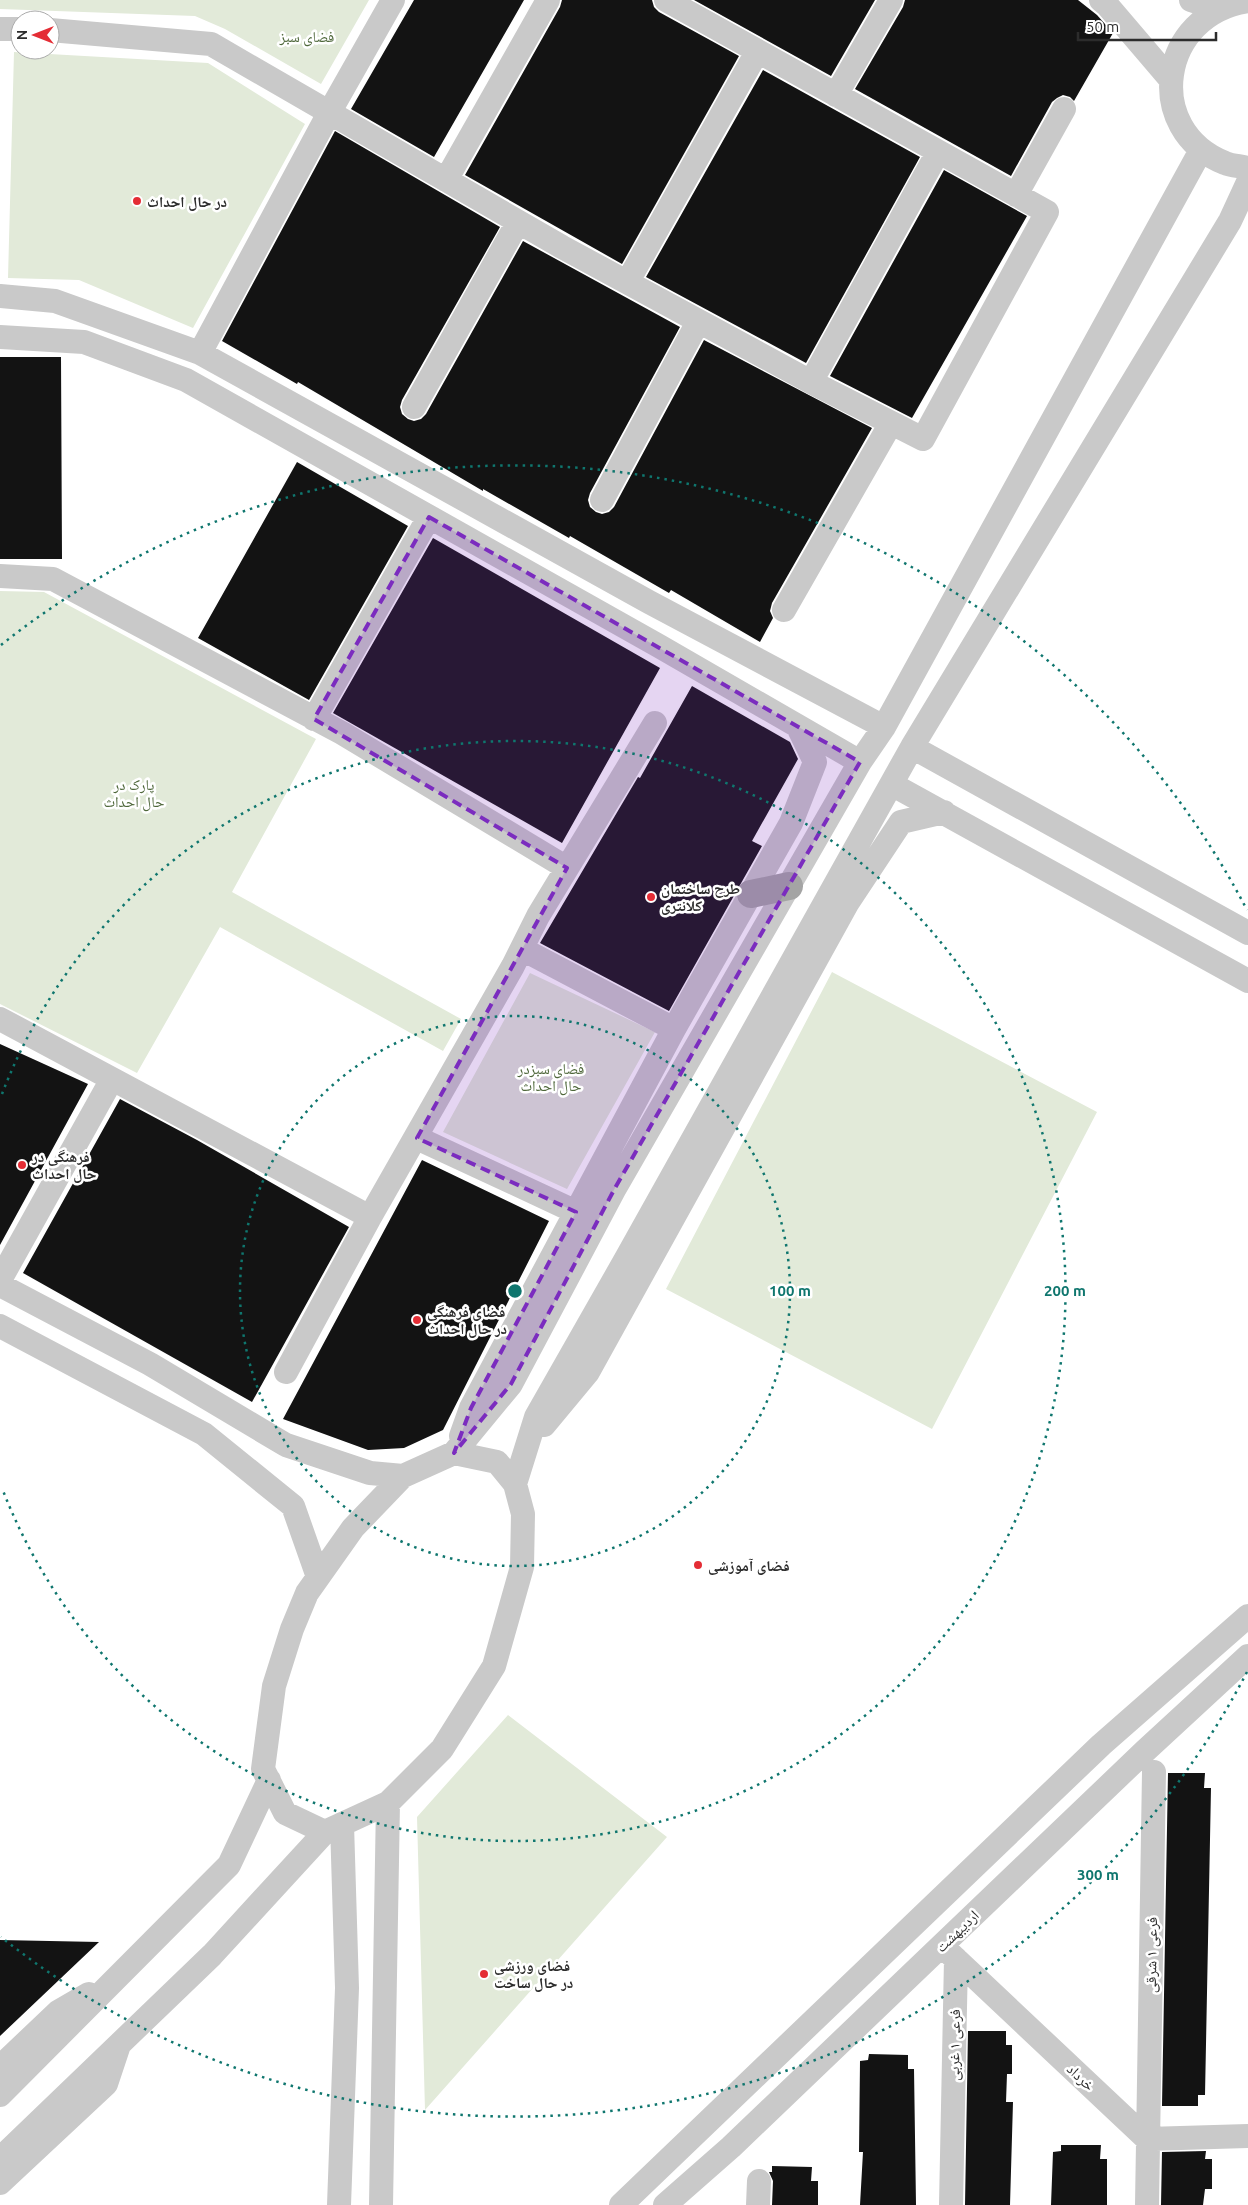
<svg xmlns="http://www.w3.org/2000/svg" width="1248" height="2205" viewBox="0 0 1248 2205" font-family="Ubuntu,'Noto Naskh Arabic',sans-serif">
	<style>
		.green { fill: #e2ead9 }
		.building { fill: #131313 }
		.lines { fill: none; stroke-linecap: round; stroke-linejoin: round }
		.minor { stroke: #c9c9c9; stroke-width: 24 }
		.major { stroke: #a4a4a4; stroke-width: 28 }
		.marked { fill: #7b2cbf; fill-opacity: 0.2; stroke: #7b2cbf; stroke-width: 4; stroke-dasharray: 10 6; stroke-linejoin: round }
		.ring { fill: none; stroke: #0f766e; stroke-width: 2.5; stroke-dasharray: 2.5 5 }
		.poi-dot { fill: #e42d35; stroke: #fff; stroke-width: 2 }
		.labels { text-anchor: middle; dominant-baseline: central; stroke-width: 5; stroke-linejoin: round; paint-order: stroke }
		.park-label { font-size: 15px; fill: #4e673a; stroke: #fff }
		.poi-label { font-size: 15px; font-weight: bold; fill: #2c2c2c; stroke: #fff; text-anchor: start }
		.street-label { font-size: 15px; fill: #2c2c2c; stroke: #fff }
		.centre { fill: #0f766e; stroke: #fff; stroke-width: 2.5 }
		.ring-label { font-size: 15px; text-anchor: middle; font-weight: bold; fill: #0f766e; stroke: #fff; stroke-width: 5; stroke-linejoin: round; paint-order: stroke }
	</style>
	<rect width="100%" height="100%" fill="#fff"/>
	<path class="green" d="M0,0H369L321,84L225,29L195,16L0,9Z
		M14,52L208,63L305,124L193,328L79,280L8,278Z
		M0,591L44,592L316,739L232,892L461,1019L443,1051L220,927L137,1073L0,1004Z
		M832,972L1097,1112L932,1429L666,1289Z
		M530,973L655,1032L567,1189L443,1132Z
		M508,1715L667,1837L425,2110L417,1817Z"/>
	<path class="building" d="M414,0H524L434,157L351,109Z
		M562,0H652L654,7L659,12L739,56L622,264L465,175L560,7Z
		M694,0H875L831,76Z
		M905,0H1078L1097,15L1113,33L1074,101L1070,97L1063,95L1057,98L1052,102L1011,176L855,89L903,7Z
		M763,70L920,157L806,363L646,277Z
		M335,131L500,227L402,400L400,407L402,414L408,419L414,421L421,419L426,414L523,241L680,327L590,493L588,500L590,507L596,512L602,514L609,512L614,507L704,340L872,428L772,603L770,611L773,618L760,642L671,590L669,593L570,536L569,538L483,489V491L298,382L297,384L222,341Z
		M944,170L1027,216L912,418L830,376Z
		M0,357H61L62,559H0Z
		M297,462L408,526L309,700L198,638Z
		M433,538L660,668L562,843L333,713Z
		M692,686L790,742L798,759L752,841L762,846L669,1011L540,943L619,809L638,777L640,778Z
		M0,1044L88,1084L0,1245Z
		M120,1099L197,1140L349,1227L252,1402L23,1273Z
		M422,1160L549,1221L443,1430L404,1448L368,1450L283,1419Z
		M1168,1773H1205L1204,1788H1211L1205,2095H1198V2106H1162Z
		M0,1940L99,1942L0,2036Z
		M968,2031H1006V2045H1012V2074H1007L1006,2102H1013L1010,2205H965Z
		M869,2054L908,2055V2069H914L916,2205H860L863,2152H859L860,2061L868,2060Z
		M1061,2145H1101L1100,2159H1107V2205H1051L1053,2152L1061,2151Z
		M1206,2151L1205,2159H1212V2189H1205L1203,2205H1161L1162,2152Z
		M772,2166L812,2167L811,2181H818V2205H772L773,2181L769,2172H772Z"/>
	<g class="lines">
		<path class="minor" d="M1101,0L1107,5L1171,80
			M1191,0L1219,9
			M1248,1C1159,14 1142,130 1225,163C1232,166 1241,166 1248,168
			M0,29H20
			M50,30L211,44L562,247L811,382L923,439L1047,212L666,0
			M836,95L891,0
			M446,180L548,0
			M1016,195L1064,109
			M628,281L757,52
			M0,296L55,301L200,353L649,602L884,727
			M0,337L84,342L186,380L659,646L860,762
			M200,353L329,113L393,0
			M811,382L938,152
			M414,407L518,222
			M602,500L698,322
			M0,576L53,579L342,733L567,868
			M784,610L891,423
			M314,719L429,517
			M912,747L1248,933
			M893,785L1248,981
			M522,949L674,1029
			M0,1019L370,1217
			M417,1138L576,1212
			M0,1280L112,1079
			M0,1285L150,1364L286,1445L370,1473L403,1476
			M0,1326L204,1434L293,1506L318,1577
			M286,1372L370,1217L513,966L538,916L655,723
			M544,1425L588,1372L848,902L901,822L944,812
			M461,1436L471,1408L674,1029L791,823L815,762L798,727
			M454,1453L511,1384L615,1188L860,762L884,727L1201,150
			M454,1453L497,1462L515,1484L523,1514L522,1567L494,1666L442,1749L388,1803L325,1832L285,1813L263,1769L274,1686L292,1629L307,1593L353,1528L403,1476Z
			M515,1484L536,1417L627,1257L912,747L1230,221L1248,182
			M942,1946L1147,2139L1248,2136
			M0,2067L58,2012L89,1994
			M0,2095L229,1865L269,1780
			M0,2159L212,1955L325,1832
			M0,2183L106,2084L118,2048
			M339,2205L347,1988L342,1824
			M381,2205L388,1803
			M621,2205L1101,1745L1248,1616
			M665,2205L731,2147L1145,1751L1248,1656
			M758,2205L759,2181
			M951,2205L956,1959
			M1147,2205L1154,1772"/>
		<path class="major" d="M751,894L789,886"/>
	</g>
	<path class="marked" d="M429,517L860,762L615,1188L511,1384L454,1453L471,1408L576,1212L417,1138L567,868L314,719Z"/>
	<g class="ring">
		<circle cx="515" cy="1291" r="275"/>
		<path d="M2 1094A550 550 0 1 1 2 1488"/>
		<path d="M1247 1672A825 825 0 0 1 1 1937M1 645A825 825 0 0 1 1247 910"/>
	</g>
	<g class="poi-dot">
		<circle cx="137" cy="201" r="5"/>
		<circle cx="651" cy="897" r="5"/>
		<circle cx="22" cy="1165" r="5"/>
		<circle cx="417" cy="1320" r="5"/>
		<circle cx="698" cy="1565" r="5"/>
		<circle cx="484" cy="1974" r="5"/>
	</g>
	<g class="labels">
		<g class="park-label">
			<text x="307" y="36">فضای سبز</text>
			<text x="134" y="784">پارک در<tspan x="134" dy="17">حال احداث</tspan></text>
			<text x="551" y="1068">فضای سبزدر<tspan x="551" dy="17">حال احداث</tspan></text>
		</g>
		<g class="poi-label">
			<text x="147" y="201">در حال احداث</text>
			<text x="661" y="888">طرح ساختمان<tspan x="661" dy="17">کلانتری</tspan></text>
			<text x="32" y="1156">فرهنگی در<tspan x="32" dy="17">حال احداث</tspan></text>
			<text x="427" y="1311">فضای فرهنگی<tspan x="427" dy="17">در حال احداث</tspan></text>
			<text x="708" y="1565">فضای آموزشی</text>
			<text x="494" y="1965">فضای ورزشی<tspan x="494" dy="17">در حال ساخت</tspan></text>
		</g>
		<g class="street-label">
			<text transform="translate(957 1931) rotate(-44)">اردیبهشت</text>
			<text transform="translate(1151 1955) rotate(-89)">فرعی ۱ شرقی</text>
			<text transform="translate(954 2045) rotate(-89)">فرعی ۱ غربی</text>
			<text transform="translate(1081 2077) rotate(43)">خرداد</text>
		</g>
	</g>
	<circle cx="515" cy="1291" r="8" class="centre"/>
	<g class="ring-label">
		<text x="790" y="1296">100 m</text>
		<text x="1065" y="1296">200 m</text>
		<text x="1098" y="1880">300 m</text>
	</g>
	<g transform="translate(35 35) rotate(270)"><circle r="24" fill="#ffffff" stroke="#ababab"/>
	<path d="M0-4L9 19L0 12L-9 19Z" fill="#e42d35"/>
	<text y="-8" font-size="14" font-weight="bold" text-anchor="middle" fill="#2c2c2c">N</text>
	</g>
	<path d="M1078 32v8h138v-8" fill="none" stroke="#2c2c2c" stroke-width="2.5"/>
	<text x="1086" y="32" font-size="15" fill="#2c2c2c" stroke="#ffffff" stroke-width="4" paint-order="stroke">50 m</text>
</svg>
